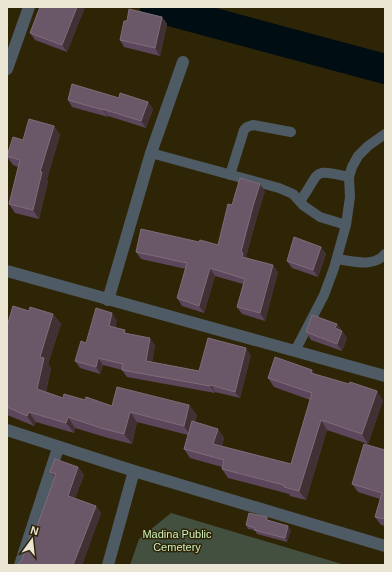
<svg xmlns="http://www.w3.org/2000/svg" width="392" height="572" viewBox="0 0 392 572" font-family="Helvetica,sans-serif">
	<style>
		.green { fill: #44503f }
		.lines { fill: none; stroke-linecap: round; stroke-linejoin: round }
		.river { stroke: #000e13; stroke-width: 30 }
		.lane { stroke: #4f5b64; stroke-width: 10 }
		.street { stroke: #4f5b64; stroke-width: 12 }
		.wall { fill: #5b465b }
		.shaded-wall { fill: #423134 }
		.building { fill: #6a5768; stroke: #7e6d79 }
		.labels { text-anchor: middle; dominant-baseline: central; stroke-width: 3; stroke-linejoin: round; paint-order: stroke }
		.park-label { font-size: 11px; fill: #cbefbb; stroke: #2e2406 }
	</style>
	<rect width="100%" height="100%" fill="#2e2406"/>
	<path class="green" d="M171,513L345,565H130L139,539Z"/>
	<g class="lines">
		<path class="river" d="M155,7L385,69"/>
		<path class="lane" d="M151,153L279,188L293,194L304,206L320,217L346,225
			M230,175L244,130L247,127L253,125L291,132
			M300,201C322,172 309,168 349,177
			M337,259C352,261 374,268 385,254
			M295,351L324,295L334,268L346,225L350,197L349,177L352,167L358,156L368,146L385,134"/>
		<path class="street" d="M7,69L29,7
			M7,271L385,376
			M108,300L151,153L183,62
			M7,430L134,471L385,546
			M20,565L58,448
			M108,565L134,471"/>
	</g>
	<path class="wall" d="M40,7H85L67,52L35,40L30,33Z
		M162,17L167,24L160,56L124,47L120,40Z
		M119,98L148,102L153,109L146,128L108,116V117L72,107L68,100Z
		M54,126L60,135L47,179L48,181L39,219L15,213L9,204L18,167L13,165L7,157L23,140Z
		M265,191L258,213L246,257L278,272L265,321L242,314L237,307L243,284L215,276L204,313L182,306L177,298L186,269L141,259L136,252L199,242L218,245L232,205Z
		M321,247L326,254L318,277L292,268L287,261Z
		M29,311L53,314L61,324L48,364L51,368L46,392L63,398L85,400L112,406L189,405L197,415L195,422L218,429L224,438L222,446L291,464L310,400L274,387L268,378L315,374L383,400L368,444L327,430L306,500L290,496L289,494L228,478L222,469V467L190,458L184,449L188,435L137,422L132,444L108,438L75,428L74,433L36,422L34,426L7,415V326Z
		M117,320L115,328L155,345L152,362L199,371L251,355L240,398L215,392V393L127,377L122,370L103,365L100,374L80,368L75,361L86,343Z
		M337,324L347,338L342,351L311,340L306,332Z
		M385,450V526L381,525L375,517L380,499L358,492L352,484Z
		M78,467L84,475L75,498L96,506L101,513L82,565H18L22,560L35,532L55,478L50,472Z
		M269,520L291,530L287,542L257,534L255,530L248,529L246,525Z"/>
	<path class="shaded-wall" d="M77,7H85L67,52L62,45Z
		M162,17L167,24L160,56L155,48Z
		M148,102L153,109L146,128L141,121Z
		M103,109L108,116V117L103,110Z
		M54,126L60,135L47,179L48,181L39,219L33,210L40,172Z
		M260,184L265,191L258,213L246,257L248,260L242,257L241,252L253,206Z
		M321,247L326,254L318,277L313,270Z
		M273,265L278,272L265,321L260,313Z
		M210,268L215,276L204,313L199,306Z
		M112,313L117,320L113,333L109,326Z
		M53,314L61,324L48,364L51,368L44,399L37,389L40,357Z
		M337,324L347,338L342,351L337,344L335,328Z
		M150,338L155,345L151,368L146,361Z
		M246,348L251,355L240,398L235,392Z
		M98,358L103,365L100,374L96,367Z
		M312,370L319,379L311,373Z
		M211,385L215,392V393L210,386Z
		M377,391L383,400L368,444L362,434Z
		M189,405L197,415L191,436L184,426Z
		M29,412L36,422L34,426L27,416Z
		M130,412L137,422L132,444L124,434Z
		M68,417L75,428L74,433L66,423Z
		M321,420L327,430L306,500L299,491Z
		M218,429L224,438L220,453L213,444Z
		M78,467L84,475L73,503L68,496Z
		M96,506L101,513L82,565H73Z
		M288,526L291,530L287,542L285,538Z"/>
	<path class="building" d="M40,7H77L62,45L30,33Z
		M129,9L162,17L155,48L120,40L124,21H127Z
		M72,84L119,98L120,93L148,102L141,121L103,109V110L68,100Z
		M29,119L54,126L40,172H42L33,210L9,204L20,160L7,156L13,137L23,140Z
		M240,178L260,184L253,206L241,252L243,253L242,257L273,265L260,313L237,307L245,279L210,268L199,306L177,298L187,263L136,252L141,229L199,242L200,240L218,245L228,204L232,205Z
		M294,237L321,247L313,270L287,261Z
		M13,306L29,311L30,307L53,314L40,357L44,358L37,389L63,398L64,394L85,400L86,397L112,406L117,387L189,405L184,426L130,412L124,434L101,428L68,417L66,423L29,412L27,416L7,407V326Z
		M96,308L112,313L109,326L125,330L124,333L150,338L146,361L199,371L208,338L246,348L235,392L211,385L210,386L122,370L123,364L98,358L96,367L75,361L81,341L86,343Z
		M312,315L337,324L335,328L342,331L337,344L306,332Z
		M275,357L312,370L311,373L349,384L350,382L377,391L362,434L321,420L299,491L284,487V485L222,469L224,460L184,449L192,421L218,429L213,444L291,464L312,393L268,378Z
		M364,444L385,450V519L375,517L382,493L352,484Z
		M55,459L78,467L68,496L96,506L73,565H18V564L22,560L32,531L35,532L56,474L50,472Z
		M249,513L267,517V520L288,526L285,538L254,530L255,528L246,525Z"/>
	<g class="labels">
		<g class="park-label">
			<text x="177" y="534">Madina Public<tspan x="177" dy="13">Cemetery</tspan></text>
		</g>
	</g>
	<rect width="392" height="572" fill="none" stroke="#ebe5d4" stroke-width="16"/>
	<g transform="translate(32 540) rotate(15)" stroke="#2e2406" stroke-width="3" paint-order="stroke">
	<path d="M0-3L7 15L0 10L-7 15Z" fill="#ebe5d4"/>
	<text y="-6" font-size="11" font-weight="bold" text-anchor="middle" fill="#ebe5d4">N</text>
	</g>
</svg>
